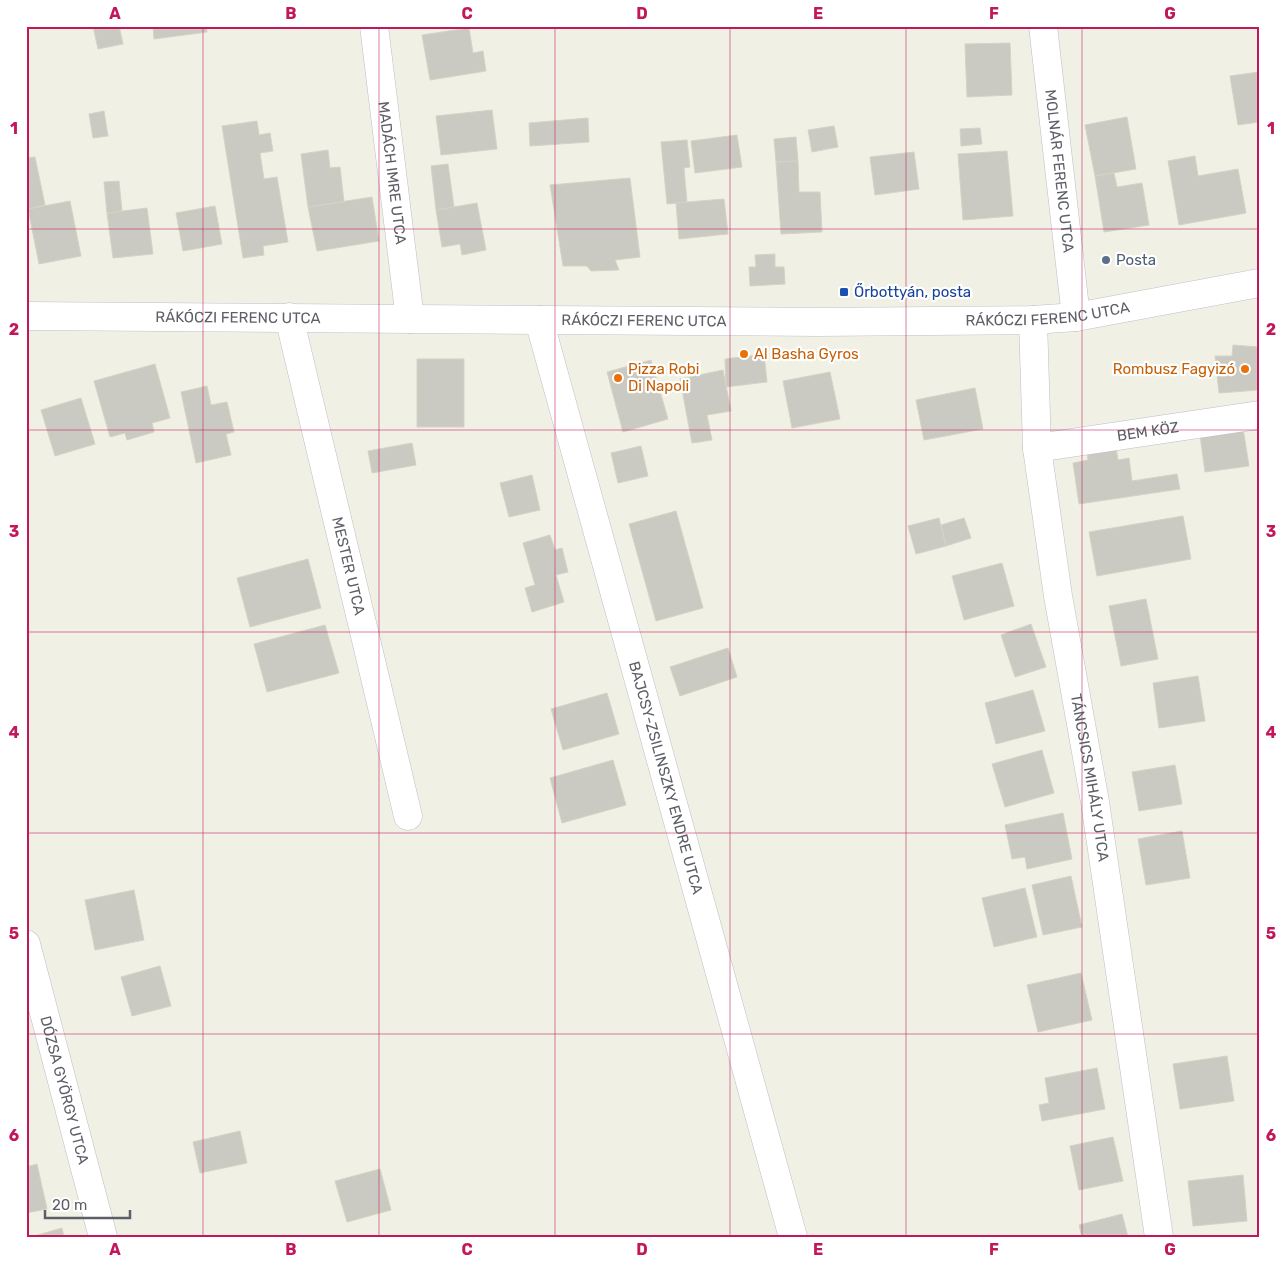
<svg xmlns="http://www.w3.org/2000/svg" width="1285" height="1263" viewBox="0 0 1285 1263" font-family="Rubik,sans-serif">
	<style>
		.building { fill: #cbcac2; stroke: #d5d3c3 }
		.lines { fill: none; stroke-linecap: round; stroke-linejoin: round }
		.street-casing { stroke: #bdbec5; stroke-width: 29 }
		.secondary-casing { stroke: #bfc1c9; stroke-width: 29 }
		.street { stroke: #fff; stroke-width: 28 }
		.secondary { stroke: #fff; stroke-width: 28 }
		.grid { fill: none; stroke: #c2185b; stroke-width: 1; stroke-opacity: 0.55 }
		.service-dot { fill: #5c6f8a; stroke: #fff; stroke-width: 2 }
		.transit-dot { fill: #1a4fb4; stroke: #fff; stroke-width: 2 }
		.food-dot { fill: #e8710a; stroke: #fff; stroke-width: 2 }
		.labels { text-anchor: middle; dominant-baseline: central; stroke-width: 4.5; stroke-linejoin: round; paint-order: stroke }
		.street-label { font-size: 15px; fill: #5d5f67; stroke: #fff }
		.service-label { font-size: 15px; fill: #4e5e75; stroke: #fff; text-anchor: start }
		.transit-label { font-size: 15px; fill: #164399; stroke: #fff; text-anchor: start }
		.food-label { font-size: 15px; fill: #c56008; stroke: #fff; text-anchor: start }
		.neatline { fill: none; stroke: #c2185b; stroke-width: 2 }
		.grid-label { font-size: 16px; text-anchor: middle; font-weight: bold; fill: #c2185b }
	</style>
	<rect width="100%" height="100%" fill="#f0f0e5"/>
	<path class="building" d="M93,26H119L123,44L98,49Z
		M153,26H207V32L154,39Z
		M469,28L473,53L483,51L486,71L430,80L422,35Z
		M1010,43L1012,95L967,97L965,44Z
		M1259,72V122L1238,125L1230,76Z
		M492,110L497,149L441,155L436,116Z
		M104,111L108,136L93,138L89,114Z
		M1127,117L1136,169L1095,176L1085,125Z
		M588,118L589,142L530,146L529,123Z
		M257,121L259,135L270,133L273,151L260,153L264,179L277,177L288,242L263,246L264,255L243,258L222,126Z
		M834,126L838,147L812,152L808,130Z
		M980,128L982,144L961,146L960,129Z
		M737,135L742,167L695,173L691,141Z
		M796,137L798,161L776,162L774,139Z
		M687,140L690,167L684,168L687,202L667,204L661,142Z
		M328,150L330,168L340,167L344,202L308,207L301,154Z
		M1007,151L1013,216L963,220L958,154Z
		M914,152L919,189L875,195L870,157Z
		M1195,156L1198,176L1238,169L1246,213L1179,225L1168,161Z
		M35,157L45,205L28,209L26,158Z
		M798,161L799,192H820L822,232L781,234L776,162Z
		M448,164L454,207L436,210L431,166Z
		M1114,173L1117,187L1142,183L1149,225L1104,232L1095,176Z
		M630,178L640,257L615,260L619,270L591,271L587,266H563L550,185Z
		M119,181L122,211L107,213L104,182Z
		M372,197L379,241L317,251L308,207Z
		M724,199L728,234L679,239L676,203Z
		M70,201L81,256L39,264L28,209Z
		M477,203L486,250L462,255L460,244L442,247L436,210Z
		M215,206L222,244L183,251L176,213Z
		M147,208L153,254L113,258L107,213Z
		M775,254V267H784L785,284L750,286L749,267H756L755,255Z
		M1233,345L1259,347V390L1219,393L1215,356H1232Z
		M764,354L767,382L726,387L725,359Z
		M417,359H464V427H417Z
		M651,360L668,419L623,432L607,372Z
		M155,364L170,418L152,423L154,432L127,440L125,433L110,437L94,381Z
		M723,370L731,411L707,415L712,440L692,443L680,379Z
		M830,372L840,419L792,428L783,381Z
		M207,386L211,405L227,402L234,432L226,434L231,455L196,463L181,392Z
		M975,388L983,429L924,440L916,400Z
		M81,398L95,444L55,456L41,410Z
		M1242,422L1249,466L1205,472L1199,428Z
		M1115,441L1118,460L1129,458L1132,481L1177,474L1180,489L1079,504L1073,463L1088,460L1086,445Z
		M412,443L416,465L372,473L368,451Z
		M641,446L648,476L618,483L611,453Z
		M532,475L540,510L509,517L500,483Z
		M676,511L703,608L656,621L629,524Z
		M1183,516L1191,559L1097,576L1089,532Z
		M939,518L946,546L916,554L908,526Z
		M964,518L971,538L946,546L941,525Z
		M550,535L555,550L562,548L568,572L556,575L564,602L532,612L525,588L535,585L523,543Z
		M308,559L321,608L250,627L237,578Z
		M1002,563L1014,606L964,620L952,576Z
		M1146,599L1158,659L1121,666L1109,606Z
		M1031,624L1046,667L1015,677L1001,635Z
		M325,625L339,673L267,692L254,644Z
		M728,648L737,677L680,696L670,667Z
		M1198,676L1205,721L1159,728L1153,683Z
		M1033,690L1045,731L996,744L985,703Z
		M607,693L619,734L563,750L551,709Z
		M1042,750L1054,793L1005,807L992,764Z
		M613,760L626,805L562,823L550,778Z
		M1175,765L1182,804L1139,811L1132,772Z
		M1063,813L1072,859L1027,869L1025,857L1012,859L1005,825Z
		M1182,831L1190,878L1146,885L1138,839Z
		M1071,876L1082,927L1043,935L1032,885Z
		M1025,888L1037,937L994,947L982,898Z
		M134,890L144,940L95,950L85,900Z
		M160,966L171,1006L132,1016L121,977Z
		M1081,973L1092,1020L1038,1032L1027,985Z
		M1227,1056L1234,1101L1180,1109L1173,1064Z
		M1097,1068L1105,1109L1042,1121L1039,1105L1049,1103L1045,1078Z
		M240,1131L247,1163L200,1173L193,1142Z
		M1113,1137L1123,1181L1079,1190L1070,1146Z
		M37,1164L47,1209L26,1213V1167Z
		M380,1169L391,1210L347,1222L335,1181Z
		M1243,1175L1247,1221L1193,1226L1188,1181Z
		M1122,1214L1128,1237H1082L1079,1225Z
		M62,1228L64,1237H31Z"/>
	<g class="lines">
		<g class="street-casing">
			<g id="street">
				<path id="s1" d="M374,26L410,319"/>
				<path id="s2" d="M1043,26L1076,317"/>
				<path id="s3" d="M289,317L408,816"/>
				<path id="s4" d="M539,320L793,1237"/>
				<path id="s5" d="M1033,320L1037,448L1058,596L1095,802L1159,1237"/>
				<path id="s6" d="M1037,448L1259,415"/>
				<path id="s7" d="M26,944L103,1237"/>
			</g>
		</g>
		<g class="secondary-casing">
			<g id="secondary">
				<path id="s8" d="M26,316L818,322L1033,320L1076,317L1259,283"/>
			</g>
		</g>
		<use href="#street" class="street"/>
		<use href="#secondary" class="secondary"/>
	</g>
	<path class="grid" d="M203,26V1237M379,26V1237M555,26V1237M730,26V1237M906,26V1237M1082,26V1237M26,229H1259M26,430H1259M26,632H1259M26,833H1259M26,1034H1259"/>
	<circle class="service-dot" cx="1106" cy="260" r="5"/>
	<rect class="transit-dot" x="839" y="287" width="10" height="10" rx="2.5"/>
	<g class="food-dot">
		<circle cx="744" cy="354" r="5"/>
		<circle cx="1245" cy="369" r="5"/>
		<circle cx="618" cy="378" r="5"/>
	</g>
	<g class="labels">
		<g class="street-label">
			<text stroke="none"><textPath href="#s1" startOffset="148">MADÁCH IMRE UTCA</textPath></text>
			<text stroke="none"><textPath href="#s2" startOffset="146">MOLNÁR FERENC UTCA</textPath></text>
			<text stroke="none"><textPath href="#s8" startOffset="1022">RÁKÓCZI FERENC UTCA</textPath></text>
			<text stroke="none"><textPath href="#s8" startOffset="212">RÁKÓCZI FERENC UTCA</textPath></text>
			<text stroke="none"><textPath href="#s8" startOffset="618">RÁKÓCZI FERENC UTCA</textPath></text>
			<text stroke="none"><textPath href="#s6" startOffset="112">BEM KÖZ</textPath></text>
			<text stroke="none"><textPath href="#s3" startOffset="256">MESTER UTCA</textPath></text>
			<text stroke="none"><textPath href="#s4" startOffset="475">BAJCSY-ZSILINSZKY ENDRE UTCA</textPath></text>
			<text stroke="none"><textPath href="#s5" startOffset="462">TÁNCSICS MIHÁLY UTCA</textPath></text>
			<text stroke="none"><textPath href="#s7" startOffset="151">DÓZSA GYÖRGY UTCA</textPath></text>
		</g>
		<g class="service-label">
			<text x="1116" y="260">Posta</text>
		</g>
		<g class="transit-label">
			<text x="854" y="292">Őrbottyán, posta</text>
		</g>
		<g class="food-label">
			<text x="754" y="354">Al Basha Gyros</text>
			<text x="628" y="369">Pizza Robi<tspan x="628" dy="17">Di Napoli</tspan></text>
			<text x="1235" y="369" text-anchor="end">Rombusz Fagyizó</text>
		</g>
	</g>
	<rect width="1285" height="1263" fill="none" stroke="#ffffff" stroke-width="55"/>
	<path d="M45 1210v8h85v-8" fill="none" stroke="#5d5f67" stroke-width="2.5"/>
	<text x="52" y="1210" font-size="15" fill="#5d5f67" stroke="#ffffff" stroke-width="4" paint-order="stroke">20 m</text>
	<rect x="28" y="28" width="1230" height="1208" class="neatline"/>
	<g class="grid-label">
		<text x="115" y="19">A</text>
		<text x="291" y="19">B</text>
		<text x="467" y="19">C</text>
		<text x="642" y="19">D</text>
		<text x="818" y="19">E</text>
		<text x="994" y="19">F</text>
		<text x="1170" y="19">G</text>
		<text x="14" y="134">1</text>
		<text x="1271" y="134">1</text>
		<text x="14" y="335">2</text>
		<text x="1271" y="335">2</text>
		<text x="14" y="537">3</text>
		<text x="1271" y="537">3</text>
		<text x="14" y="738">4</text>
		<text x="1271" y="738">4</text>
		<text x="14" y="939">5</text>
		<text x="1271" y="939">5</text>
		<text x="14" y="1141">6</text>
		<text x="1271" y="1141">6</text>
		<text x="115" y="1255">A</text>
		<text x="291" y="1255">B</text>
		<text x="467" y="1255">C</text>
		<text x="642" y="1255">D</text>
		<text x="818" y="1255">E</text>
		<text x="994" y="1255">F</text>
		<text x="1170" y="1255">G</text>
	</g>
</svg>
